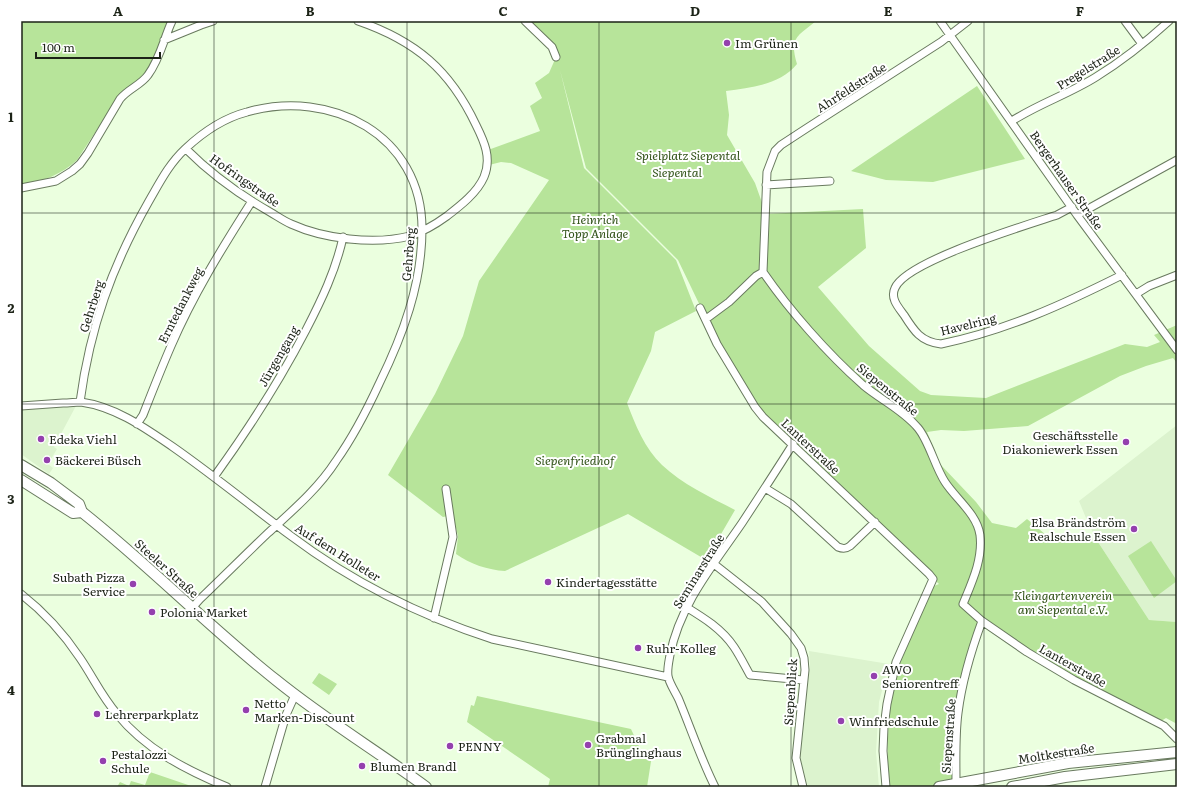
<svg xmlns="http://www.w3.org/2000/svg" width="1198" height="808" viewBox="0 0 1198 808" font-family="Literata,serif">
	<style>
		.built { fill: #dcf3ce }
		.green { fill: #b7e49a }
		.lines { fill: none; stroke-linecap: round; stroke-linejoin: round }
		.street-casing { stroke: #697a5f; stroke-width: 9 }
		.secondary-casing { stroke: #697a5f; stroke-width: 12 }
		.street { stroke: #fff; stroke-width: 7 }
		.secondary { stroke: #fff; stroke-width: 10 }
		.grid { fill: none; stroke: #1c2317; stroke-width: 1; stroke-opacity: 0.55 }
		.poi-dot { fill: #9440ae; stroke: #fff; stroke-width: 1.5 }
		.labels { text-anchor: middle; dominant-baseline: central; stroke-width: 4; stroke-linejoin: round; paint-order: stroke }
		.poi-label { font-size: 12px; fill: #1c2317; stroke: #fff; text-anchor: start }
		.street-label { font-size: 12px; fill: #1c2317; stroke: #fff }
		.park-label { font-size: 12px; font-style: italic; fill: #33541a; stroke: #fff }
		.neatline { fill: none; stroke: #1c2317; stroke-width: 1.5 }
		.grid-label { font-size: 13px; text-anchor: middle; font-weight: bold; fill: #1c2317 }
	</style>
	<rect width="100%" height="100%" fill="#ebffdf"/>
	<path class="built" d="M77,404L54,447L57,449L48,464L53,468L49,474L21,454V407Z
		M1177,425V622L1149,620L1096,539L1086,518L1079,501Z
		M809,651L889,664L879,702L876,752L879,787H808L800,758L810,665Z"/>
	<path class="green" d="M21,21H171L149,71L115,102L77,160C62,174 42,182 21,185Z
		M525,21H816C797,37 789,37 797,64C780,85 752,87 726,91L729,115L727,135L755,183L766,214L863,209L866,248L818,287L869,346L920,391L931,395L986,398L1125,344L1147,347L1160,342L1154,335L1177,325V363L1173,358L1146,366L1120,376L1028,426L964,431L941,430L927,432L940,464L976,502L992,523L1016,528L1027,519L1052,540L1096,539L1149,620L1177,622V724L1166,718L1161,721L1074,680L981,621L963,680L956,783L938,787H888C887,747 887,700 900,662C910,636 922,611 934,586L939,584L763,417L718,343L678,260L586,168L560,70L584,168L676,260L696,311L655,332L651,351L627,403C635,424 645,449 662,465C682,484 710,497 735,510L706,560L628,514L505,571C488,570 470,564 456,554L458,536L452,512L448,516L443,517L388,475L435,394L463,336L479,281L549,180L511,163L501,162L489,165L488,150L540,131L530,106L542,98L535,83L549,73L556,57Z
		M977,86L1025,159L933,182L886,180L851,171Z
		M1151,541L1177,581L1154,598L1128,556Z
		M319,673L337,684L329,695L312,683Z
		M477,696L631,729L642,753L652,755L647,787H548L550,779L467,722L471,705L474,706Z
		M150,772L194,787H117L120,782L129,786L131,781L145,785Z"/>
	<g class="lines">
		<g class="street-casing">
			<path id="street" d="M525,21L552,47L556,57
				M940,21L1077,215L1177,350
				M1125,21L1142,44
				M164,40L201,25L213,21
				M1012,121C1038,104 1069,94 1096,77C1122,61 1147,41 1169,21
				M186,149C210,173 240,195 270,212C277,216 284,221 291,224C324,239 374,245 410,236C422,232 436,224 447,216C460,206 477,193 484,177C492,158 484,141 476,125C450,70 416,41 358,21
				M766,185L830,181
				M21,188L56,181L72,171L80,164L88,153L120,99C128,89 141,85 148,75C160,59 164,38 172,21
				M1072,207L1057,215C1027,225 906,261 895,288C890,298 898,307 904,315C914,331 921,342 941,344C1005,331 1064,304 1122,275
				M1077,215L1177,160
				M763,272C790,311 827,353 863,385C881,400 903,410 918,428C929,441 935,467 945,482C956,499 977,514 980,535C983,559 972,582 963,604L982,621L1027,652L1074,680L1164,726L1177,739
				M763,272L767,172L775,151L781,145L807,128L941,42L968,21
				M1136,294L1149,286L1177,275
				M700,308L717,344L755,407L763,417L929,574L933,579L896,662L887,704L884,727L883,751L886,787
				M706,319L729,302L756,276L763,272
				M80,402C90,327 112,266 149,201C160,182 169,164 185,149C202,133 224,118 247,112C331,88 422,135 422,229C422,284 403,335 379,384C367,410 353,437 336,461C318,489 292,511 268,533C245,555 223,577 200,599L192,608
				M21,406C35,405 49,404 63,403C69,403 76,402 81,402C116,407 145,428 173,447C213,475 251,506 291,536C351,581 421,616 492,639L668,677
				M137,424L143,415C152,392 161,369 171,346C193,295 222,248 252,201
				M214,477C248,430 279,382 306,330C321,301 336,270 343,237
				M765,488L791,504L838,547C843,549 846,549 850,546L875,522
				M714,564L762,602L791,634L801,648L804,658L805,670L796,758L803,787
				M21,594C44,612 64,634 80,658C93,677 102,697 117,714C145,749 186,770 227,787
				M686,607C704,618 722,629 734,647C740,656 745,666 750,675L803,680
				M434,618L453,537L446,489
				M956,783C956,760 955,736 958,713C962,681 971,651 982,621
				M265,787L286,715L295,695
				M715,787C701,759 691,729 679,700C676,693 669,683 668,676C667,669 669,661 670,655C680,604 714,564 742,523C759,497 776,471 793,444"/>
		</g>
		<g class="secondary-casing">
			<path id="secondary" d="M21,465L51,483L79,504L82,512C149,565 209,627 276,680C324,719 377,751 426,787
				M21,480L73,513L82,512
				M939,787L1068,763L1177,752
				M1012,787L1065,777L1177,764"/>
		</g>
		<use href="#street" class="street"/>
		<use href="#secondary" class="secondary"/>
	</g>
	<path class="grid" d="M214,21V787M407,21V787M599,21V787M791,21V787M984,21V787M21,213H1177M21,404H1177M21,595H1177"/>
	<g class="poi-dot">
		<circle cx="727" cy="43" r="4"/>
		<circle cx="41" cy="439" r="4"/>
		<circle cx="1126" cy="442" r="4"/>
		<circle cx="47" cy="460" r="4"/>
		<circle cx="1134" cy="529" r="4"/>
		<circle cx="548" cy="582" r="4"/>
		<circle cx="133" cy="584" r="4"/>
		<circle cx="152" cy="612" r="4"/>
		<circle cx="638" cy="648" r="4"/>
		<circle cx="874" cy="676" r="4"/>
		<circle cx="246" cy="710" r="4"/>
		<circle cx="97" cy="714" r="4"/>
		<circle cx="841" cy="721" r="4"/>
		<circle cx="588" cy="745" r="4"/>
		<circle cx="450" cy="746" r="4"/>
		<circle cx="103" cy="761" r="4"/>
		<circle cx="362" cy="766" r="4"/>
	</g>
	<g class="labels">
		<g class="poi-label">
			<text x="735" y="43">Im Grünen</text>
			<text x="1118" y="435" text-anchor="end">Geschäftsstelle<tspan x="1118" dy="14">Diakoniewerk Essen</tspan></text>
			<text x="49" y="439">Edeka Viehl</text>
			<text x="55" y="460">Bäckerei Büsch</text>
			<text x="1126" y="522" text-anchor="end">Elsa Brändström<tspan x="1126" dy="14">Realschule Essen</tspan></text>
			<text x="125" y="577" text-anchor="end">Subath Pizza<tspan x="125" dy="14">Service</tspan></text>
			<text x="556" y="582">Kindertagesstätte</text>
			<text x="160" y="612">Polonia Market</text>
			<text x="646" y="648">Ruhr-Kolleg</text>
			<text x="882" y="669">AWO<tspan x="882" dy="14">Seniorentreff</tspan></text>
			<text x="254" y="703">Netto<tspan x="254" dy="14">Marken-Discount</tspan></text>
			<text x="105" y="714">Lehrerparkplatz</text>
			<text x="849" y="721">Winfriedschule</text>
			<text x="596" y="738">Grabmal<tspan x="596" dy="14">Brünglinghaus</tspan></text>
			<text x="458" y="746">PENNY</text>
			<text x="111" y="754">Pestalozzi<tspan x="111" dy="14">Schule</tspan></text>
			<text x="370" y="766">Blumen Brandl</text>
		</g>
		<g class="street-label">
			<text transform="translate(1088 67) rotate(-32)">Pregelstraße</text>
			<text transform="translate(851 87) rotate(-33)">Ahrfeldstraße</text>
			<text transform="translate(245 180) rotate(35)">Hofringstraße</text>
			<text transform="translate(1067 180) rotate(55)">Bergerhauser Straße</text>
			<text transform="translate(408 254) rotate(-85)">Gehrberg</text>
			<text transform="translate(180 305) rotate(-63)">Erntedankweg</text>
			<text transform="translate(91 306) rotate(-72)">Gehrberg</text>
			<text transform="translate(968 324) rotate(-14)">Havelring</text>
			<text transform="translate(278 356) rotate(-60)">Jürgengang</text>
			<text transform="translate(888 389) rotate(39)">Siepenstraße</text>
			<text transform="translate(811 446) rotate(43)">Lanterstraße</text>
			<text transform="translate(338 552) rotate(32)">Auf dem Holleter</text>
			<text transform="translate(167 568) rotate(42)">Steeler Straße</text>
			<text transform="translate(698 571) rotate(-58)">Seminarstraße</text>
			<text transform="translate(1073 665) rotate(29)">Lanterstraße</text>
			<text transform="translate(790 692) rotate(-86)">Siepenblick</text>
			<text transform="translate(948 736) rotate(-86)">Siepenstraße</text>
			<text transform="translate(1056 753) rotate(-9)">Moltkestraße</text>
		</g>
		<g class="park-label">
			<text x="688" y="155">Spielplatz Siepental</text>
			<text x="677" y="172">Siepental</text>
			<text x="595" y="219">Heinrich<tspan x="595" dy="14">Topp Anlage</tspan></text>
			<text x="575" y="460">Siepenfriedhof</text>
			<text x="1063" y="595">Kleingartenverein<tspan x="1063" dy="14">am Siepental e.V.</tspan></text>
		</g>
	</g>
	<rect width="1198" height="808" fill="none" stroke="#ffffff" stroke-width="44"/>
	<path d="M36 52v6h124v-6" fill="none" stroke="#1c2317" stroke-width="2"/>
	<text x="42" y="52" font-size="12" fill="#1c2317" stroke="#ffffff" stroke-width="3" paint-order="stroke">100 m</text>
	<rect x="22" y="22" width="1154" height="764" class="neatline"/>
	<g class="grid-label">
		<text x="118" y="16">A</text>
		<text x="310" y="16">B</text>
		<text x="503" y="16">C</text>
		<text x="695" y="16">D</text>
		<text x="888" y="16">E</text>
		<text x="1080" y="16">F</text>
		<text x="11" y="122">1</text>
		<text x="11" y="313">2</text>
		<text x="11" y="504">3</text>
		<text x="11" y="695">4</text>
	</g>
</svg>
